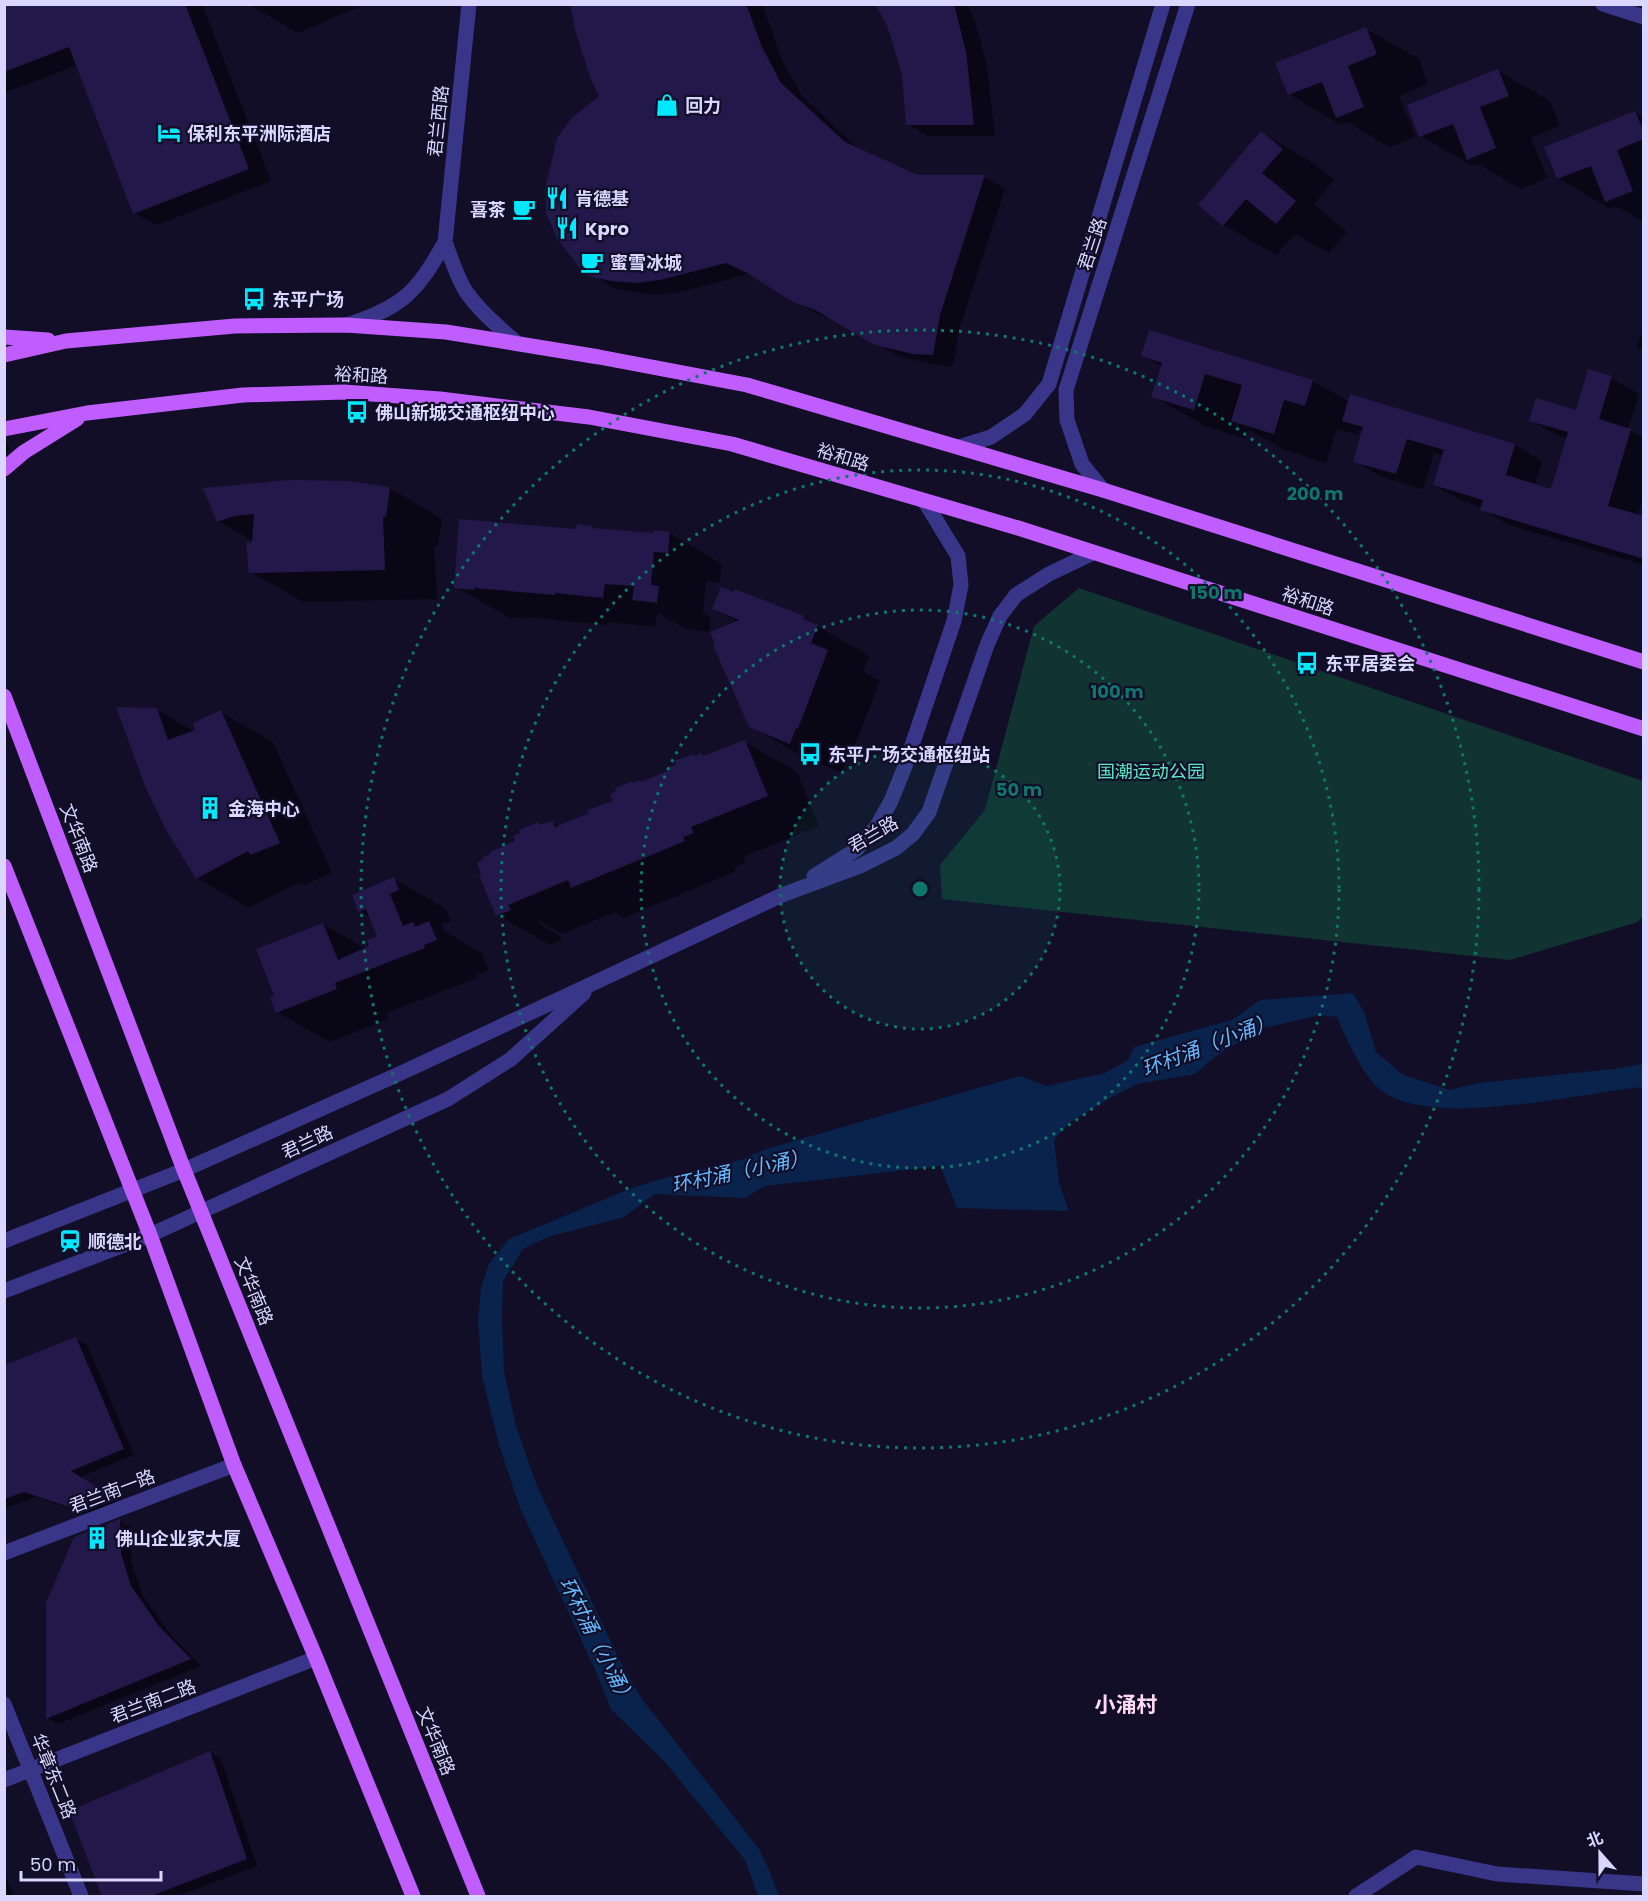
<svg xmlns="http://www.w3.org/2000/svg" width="1648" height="1901" viewBox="0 0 1648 1901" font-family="Poppins,'Noto Sans SC',sans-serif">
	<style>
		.green { fill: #113331 }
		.water { fill: #09234c }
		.shadow { fill: #0007 }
		.building { fill: #22194a }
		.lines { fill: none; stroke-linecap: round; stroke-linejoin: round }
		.minor { stroke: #39368a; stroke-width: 15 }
		.major { stroke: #c05dff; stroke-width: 15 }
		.ring { fill: none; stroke: #0f766e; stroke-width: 3; stroke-dasharray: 3 6 }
		.labels { text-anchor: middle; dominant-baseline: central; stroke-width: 4.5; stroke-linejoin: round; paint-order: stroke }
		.poi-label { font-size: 18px; font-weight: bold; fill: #dad6ff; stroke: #120e28; text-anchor: start }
		.street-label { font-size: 18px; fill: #dad6ff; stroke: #120e28 }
		.park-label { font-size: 18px; fill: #5ae7c2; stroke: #120e28 }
		.water-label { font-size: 20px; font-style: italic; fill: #64b9ff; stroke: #120e28 }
		.quarter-label { font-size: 21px; font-weight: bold; fill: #ffd8f1; stroke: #120e28 }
		.centre { fill: #0f766e; stroke: #120e28; stroke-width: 3 }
		.ring-label { font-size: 18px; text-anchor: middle; font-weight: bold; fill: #0f766e; stroke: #120e28; stroke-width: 4.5; stroke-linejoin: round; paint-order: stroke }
	</style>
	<rect width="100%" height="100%" fill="#120e28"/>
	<path class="green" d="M1079,588L1643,781V916L1638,922L1510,960L942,899L940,865L985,810L1034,626Z"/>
	<path class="water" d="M1353,993L1364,1012L1376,1052L1403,1075L1450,1090L1478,1083L1613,1069L1643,1064V1087C1581,1093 1433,1129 1382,1091C1363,1077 1346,1038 1337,1017L1319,1015L1260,1029L1216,1056L1195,1074L1137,1084L1108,1099L1069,1123L1054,1140L1059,1183L1069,1211L957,1208L940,1166L765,1186L745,1198L655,1194L624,1217L548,1237L523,1249L503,1281L502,1316L504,1372L516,1426L537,1486L623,1667L642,1699L759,1849L767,1865L779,1896H758L745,1860L665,1762L611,1709L598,1676L520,1508L499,1445L482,1376L478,1321L481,1288L489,1264L509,1239L627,1190L661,1179L741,1160L766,1149L1020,1076L1047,1086L1105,1073L1128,1060L1134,1047L1232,1020L1260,1000Z"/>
	<path class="shadow" d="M4,4H202L271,181L157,225L134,213L78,65L4,93Z
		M252,4H366L298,33L253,7Z
		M572,4H762L782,60L802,96L862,152L917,177H985L1005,189L960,327L953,366L935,365L898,356L837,321L815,313L748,274L681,292L659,295L633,292L614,288L593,275L601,96Z
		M877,4H967L975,22L987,65L995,136H928L908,124L903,74L888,24Z
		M1366,29L1419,59L1428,84L1399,96L1416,137L1389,147L1347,122L1341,125L1289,94Z
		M1498,71L1550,101L1560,126L1531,137L1547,178L1521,189L1478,164L1473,166L1421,136Z
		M1635,113L1644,118V222L1616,206L1610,209L1558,178Z
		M1261,132L1313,163L1334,180L1314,204L1347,232L1329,253L1295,234L1276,255L1224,225L1200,205Z
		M1644,324V351L1637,347Z
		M1150,332L1313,381L1350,402L1514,445L1542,461L1535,485L1552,491L1568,439L1558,436L1530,420L1577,411L1611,378L1639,394L1628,429L1644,438V495L1637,516L1644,517V565L1509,525L1482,509V507L1462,501L1434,485L1443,456L1434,453L1423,489L1382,477L1355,461L1364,432L1359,429L1358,435L1337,429L1326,463L1285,450L1249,430L1246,439L1205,426L1153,396L1162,367L1143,356Z
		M4,435L10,450L4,453Z
		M289,481L390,488L442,519L438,546H434L437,599L303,602L251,572L253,541L218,521Z
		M592,527L596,529L655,535V532L670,533L722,564L720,582L706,581L703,613L711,617L709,632L686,629L659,614H657L655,627L607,622V625L526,617V619L508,617L456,587L578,530Z
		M714,609L803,618L869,656L863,672L880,681L850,758L848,757L842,773L803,757L750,726L737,622Z
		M157,710L194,731L221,712L273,742L332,873L304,885L299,882L249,908L197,878Z
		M745,742L797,772L819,826L743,857L745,863L734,867L736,871L624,918L615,912L562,934L538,920V923L561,937L562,940L550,945L497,915L517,842L538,824L541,826L553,823L560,827L615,802L632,783L635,784L640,781L643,783L672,771L693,755L695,757L701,754L705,757Z
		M394,879L446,909L451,921L441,924L444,931L482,953L489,970L476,975L477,978L386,1013L388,1019L330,1042L277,1012L276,997L323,924L366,949L379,936L371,918L360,911Z
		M76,1339L87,1345L134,1455L80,1477L125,1507L96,1518L36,1497L4,1509V1366Z
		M120,1521L131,1527V1561L142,1594L170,1634L201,1666L58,1724L47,1718L75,1538Z
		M210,1752L221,1759L257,1866L178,1896H104L71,1812Z
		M4,1872L14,1896H4Z"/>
	<path class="building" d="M4,4H185L249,169L133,214L69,47L4,72Z
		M570,4H746L762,47L781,83L845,142L918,175H985L940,315L933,355L913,354L875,345L815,310L793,302L747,273L726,263L660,280L637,283L611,281L592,277L579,267L558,240L546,214L545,189L557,138L572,118L599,96L590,77L575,30Z
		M875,4H954L966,52L974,125H906L902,74L887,25Z
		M1366,27L1377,54L1348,66L1364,107L1336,118L1322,82L1288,95L1275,63Z
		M1498,69L1509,96L1480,107L1496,148L1467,160L1453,124L1419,137L1407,105Z
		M1635,111L1644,132V139L1617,150L1633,191L1605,202L1591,166L1557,179L1544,147Z
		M1261,131L1283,149L1262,173L1296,201L1276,224L1246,199L1223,226L1198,205Z
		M1149,330L1313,380L1305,406L1284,400L1274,434L1231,421L1242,385L1205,374L1194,410L1151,397L1162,363L1141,356Z
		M1588,369L1612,376L1599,419L1631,429L1608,506L1644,516V559L1480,510L1483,500L1433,485L1444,450L1407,439L1396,474L1353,462L1363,427L1342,421L1350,394L1515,444L1506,475L1551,489L1568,432L1529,421L1536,398L1576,410Z
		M289,480L349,481L390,487L386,517H383L385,570L249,573L246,543L252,542L254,514L234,516L217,522L203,488Z
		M459,519L576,529L577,524L593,526L592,528L653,533L654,530L670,532L668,553L654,552L651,585L659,586L657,603L632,600L634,586L605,584L603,598L555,593V595L474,588V590L454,588Z
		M721,587L734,592L735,589L804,616L803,619L818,625L811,643L828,650L798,729L796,728L790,744L749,727L713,645L715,644L710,632L739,620L712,609Z
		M116,707L157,708L168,740L195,730L193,723L221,710L280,843L250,855L248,851L196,879L166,830L145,786Z
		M745,740L768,796L691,827L694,833L683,837L685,841L571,888L568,880L508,905L511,910L496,916L479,875L481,874L477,863L484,859L483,857L490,854V852L515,841L513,836L520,833L519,830L538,822L539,825L553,821L555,827L589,813L587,810L613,801L610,794L616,791L615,788L632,781L633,783L640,780L641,782L670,770L668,767L676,765L674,761L693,754L694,756L701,753L703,756Z
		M394,877L399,890L390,894L403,926L413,922L415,927L429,921L437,940L424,945L425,948L335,983L337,989L276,1013L270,997L274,996L256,949L323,923L338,960L369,946L367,940L377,936L366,909L358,912L352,895Z
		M76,1337L124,1449L71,1471L107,1493L115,1500L84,1512L24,1492L4,1499V1365Z
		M120,1519L121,1553L131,1586L159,1626L191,1659L46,1719V1603L74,1537Z
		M210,1751L247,1859L151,1896H102L69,1811Z"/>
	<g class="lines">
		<path class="minor" d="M1603,4L1644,17
			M445,242C451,258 456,275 465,290C479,311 499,327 518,344
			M347,325C403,307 417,292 445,242L469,4
			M959,447L991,437L1025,414L1049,384L1163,4
			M1103,490L1082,464L1067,420L1066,390L1188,4
			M814,876L857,849L877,826L891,801L904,769L954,621L961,585L958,556L925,502
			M4,1241L184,1170L399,1074L782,895L860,866L896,848L913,834L929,812L987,645L1000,616L1016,595L1049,574L1093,553
			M4,1291L150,1235L448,1099L511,1059L584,993
			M4,1553L234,1465
			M4,1704L81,1896
			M4,1780L316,1658
			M1356,1896L1416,1857L1497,1874L1644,1884"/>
		<path class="major" d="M4,337L48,340
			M4,355L66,341L235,326L346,325L446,332L599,357L747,385L1103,490L1644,662
			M4,429L87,413L243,395L344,392L440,399L589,417L732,444L1018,528L1644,729
			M4,469L24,452L77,419
			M4,696L184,1170L478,1896
			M4,866L150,1235L234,1465L316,1658L413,1896"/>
	</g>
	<circle cx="920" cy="889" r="140" fill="#0f766e" fill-opacity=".12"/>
	<g class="ring">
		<circle cx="920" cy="889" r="140"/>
		<circle cx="920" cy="889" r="279"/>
		<circle cx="920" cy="889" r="419"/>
		<circle cx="920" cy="889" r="559"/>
	</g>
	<defs>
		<g id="shop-bare" transform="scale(1.8)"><path d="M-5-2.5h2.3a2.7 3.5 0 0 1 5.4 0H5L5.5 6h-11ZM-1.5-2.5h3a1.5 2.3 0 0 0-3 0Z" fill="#02e9ff" stroke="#120e28" stroke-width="2.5" paint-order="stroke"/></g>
		<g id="hotel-bare" transform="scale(1.8)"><path d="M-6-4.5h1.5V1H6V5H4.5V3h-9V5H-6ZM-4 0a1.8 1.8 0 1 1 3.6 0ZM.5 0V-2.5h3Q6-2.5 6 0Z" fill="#02e9ff" stroke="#120e28" stroke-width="2.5" paint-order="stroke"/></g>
		<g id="restaurant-bare" transform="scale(1.8)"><path d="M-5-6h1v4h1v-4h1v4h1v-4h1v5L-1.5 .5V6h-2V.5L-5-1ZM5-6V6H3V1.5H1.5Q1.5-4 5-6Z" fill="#02e9ff" stroke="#120e28" stroke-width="2.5" paint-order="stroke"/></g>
		<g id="cafe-bare" transform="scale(1.8)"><path d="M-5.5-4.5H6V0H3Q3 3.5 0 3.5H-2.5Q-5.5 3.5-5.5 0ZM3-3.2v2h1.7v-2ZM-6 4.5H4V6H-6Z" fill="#02e9ff" stroke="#120e28" stroke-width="2.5" paint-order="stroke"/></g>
		<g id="bus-bare" transform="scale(1.8)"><path d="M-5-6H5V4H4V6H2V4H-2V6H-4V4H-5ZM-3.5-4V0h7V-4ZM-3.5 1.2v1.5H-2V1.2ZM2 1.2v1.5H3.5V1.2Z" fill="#02e9ff" stroke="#120e28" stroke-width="2.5" paint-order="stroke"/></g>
		<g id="building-bare" transform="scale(1.8)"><path d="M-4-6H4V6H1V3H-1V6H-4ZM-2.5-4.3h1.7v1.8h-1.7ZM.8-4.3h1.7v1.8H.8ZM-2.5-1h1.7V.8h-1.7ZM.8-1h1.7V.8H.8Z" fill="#02e9ff" stroke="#120e28" stroke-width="2.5" paint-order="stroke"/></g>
		<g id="station-bare" transform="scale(1.8)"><path d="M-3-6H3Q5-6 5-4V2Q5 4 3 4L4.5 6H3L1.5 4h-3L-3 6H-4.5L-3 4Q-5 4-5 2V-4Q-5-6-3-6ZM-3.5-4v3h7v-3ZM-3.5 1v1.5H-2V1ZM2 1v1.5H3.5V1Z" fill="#02e9ff" stroke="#120e28" stroke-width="2.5" paint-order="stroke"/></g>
	</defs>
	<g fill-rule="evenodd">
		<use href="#shop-bare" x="667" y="105"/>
		<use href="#hotel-bare" x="169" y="133"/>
		<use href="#restaurant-bare" x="557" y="198"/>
		<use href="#cafe-bare" x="524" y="209"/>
		<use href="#restaurant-bare" x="567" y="228"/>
		<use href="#cafe-bare" x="592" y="262"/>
		<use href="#bus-bare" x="254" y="299"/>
		<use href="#bus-bare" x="357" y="412"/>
		<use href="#bus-bare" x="1307" y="663"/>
		<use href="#bus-bare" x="810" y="754"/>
		<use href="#building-bare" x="210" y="808"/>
		<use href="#station-bare" x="70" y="1241"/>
		<use href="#building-bare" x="97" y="1538"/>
	</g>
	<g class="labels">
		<g class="poi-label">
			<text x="685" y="105">回力</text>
			<text x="187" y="133">保利东平洲际酒店</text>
			<text x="575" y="198">肯德基</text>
			<text x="506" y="209" text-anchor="end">喜茶</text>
			<text x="585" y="228">Kpro</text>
			<text x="610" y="262">蜜雪冰城</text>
			<text x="272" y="299">东平广场</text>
			<text x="375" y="412">佛山新城交通枢纽中心</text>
			<text x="1325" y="663">东平居委会</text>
			<text x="828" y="754">东平广场交通枢纽站</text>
			<text x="228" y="808">金海中心</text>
			<text x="88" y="1241">顺德北</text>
			<text x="115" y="1538">佛山企业家大厦</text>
		</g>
		<g class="street-label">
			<text transform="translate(438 121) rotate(-84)">君兰西路</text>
			<text transform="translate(1092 244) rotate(-72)">君兰路</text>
			<text transform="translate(361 375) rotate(3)">裕和路</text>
			<text transform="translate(843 457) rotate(17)">裕和路</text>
			<text transform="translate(1308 601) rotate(18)">裕和路</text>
			<text transform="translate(873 834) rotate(-30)">君兰路</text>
			<text transform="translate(79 838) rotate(69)">文华南路</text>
			<text transform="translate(307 1142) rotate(-25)">君兰路</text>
			<text transform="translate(254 1291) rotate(68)">文华南路</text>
			<text transform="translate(112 1491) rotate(-21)">君兰南一路</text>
			<text transform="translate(153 1701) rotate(-21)">君兰南二路</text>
			<text transform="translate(436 1741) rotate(68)">文华南路</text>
			<text transform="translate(54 1776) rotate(68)">华章东二路</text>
		</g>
		<g class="park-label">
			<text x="1151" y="771">国潮运动公园</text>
		</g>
		<g class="water-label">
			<text transform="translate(1208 1045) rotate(-21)">环村涌（小涌）</text>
			<text transform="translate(740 1171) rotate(-12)">环村涌（小涌）</text>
			<text transform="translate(597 1641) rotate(63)">环村涌（小涌）</text>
		</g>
		<g class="quarter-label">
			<text x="1126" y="1704">小涌村</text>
		</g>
	</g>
	<circle cx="920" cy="889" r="9" class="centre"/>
	<g class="ring-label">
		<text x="1315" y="500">200 m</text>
		<text x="1216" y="599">150 m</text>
		<text x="1117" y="698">100 m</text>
		<text x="1019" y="796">50 m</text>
	</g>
	<rect width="1648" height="1901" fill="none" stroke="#dad6ff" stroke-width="12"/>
	<g transform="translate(1600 1853) rotate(339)" stroke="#120e28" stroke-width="4.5" paint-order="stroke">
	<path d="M0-4.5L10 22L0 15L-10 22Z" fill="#dad6ff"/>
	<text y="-9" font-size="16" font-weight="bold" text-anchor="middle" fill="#dad6ff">北</text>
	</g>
	<path d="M21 1871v9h140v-9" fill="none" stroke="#dad6ff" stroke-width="3"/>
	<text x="30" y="1871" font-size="18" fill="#dad6ff" stroke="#120e28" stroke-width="4.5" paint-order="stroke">50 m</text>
</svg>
